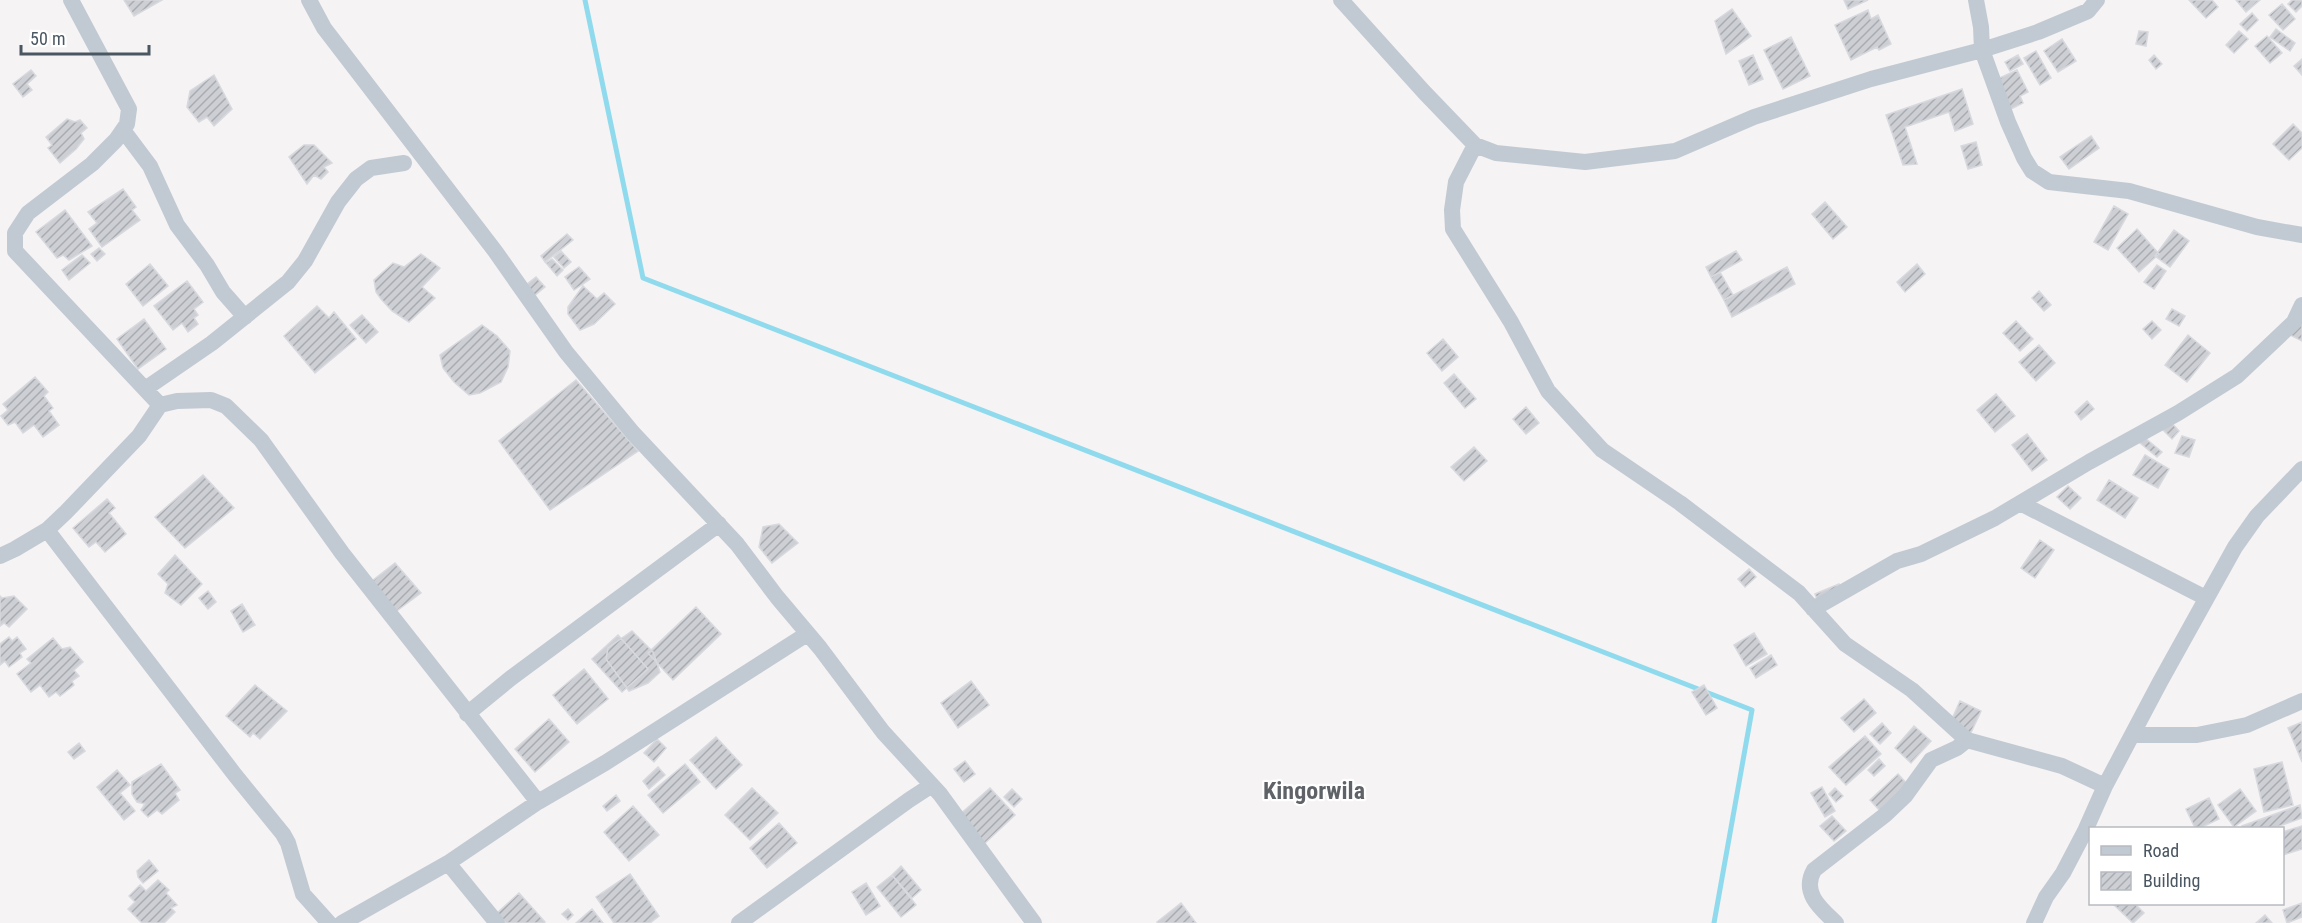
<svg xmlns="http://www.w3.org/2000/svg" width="2302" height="923" viewBox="0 0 2302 923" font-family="'Roboto Condensed',sans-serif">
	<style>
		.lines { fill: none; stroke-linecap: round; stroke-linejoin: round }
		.stream { stroke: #90daee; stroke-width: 5 }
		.building { fill: url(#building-hatch); stroke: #d7d9de; stroke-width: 1.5 }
		.street { stroke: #c1cad2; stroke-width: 16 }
		.labels { text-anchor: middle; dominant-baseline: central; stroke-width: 4.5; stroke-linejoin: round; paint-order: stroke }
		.quarter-label { font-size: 24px; font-weight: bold; fill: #5f6368; stroke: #fff }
	</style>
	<defs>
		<pattern id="building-hatch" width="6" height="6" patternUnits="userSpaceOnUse" patternTransform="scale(1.5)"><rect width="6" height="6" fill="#cdcfd5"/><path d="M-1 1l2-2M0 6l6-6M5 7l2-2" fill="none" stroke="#a8abb0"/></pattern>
	</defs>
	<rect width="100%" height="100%" fill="#f5f3f3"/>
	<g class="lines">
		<path class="stream" d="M585,0L643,278L1752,710L1714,923"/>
	</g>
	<path class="building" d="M124,0H162L134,16Z
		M1844,0H1868L1848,9Z
		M2189,0H2212L2218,7L2206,18Z
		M2236,0H2260L2246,12Z
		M2292,0H2302V6L2296,12L2288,4Z
		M2282,4L2295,19L2283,30L2269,15Z
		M1732,9L1751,36L1726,54L1715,21Z
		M1868,10L1871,19L1878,15L1891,44L1879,50L1877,47L1851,60L1835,25Z
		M2252,13L2258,20L2247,31L2240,24Z
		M2276,29L2295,43L2290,51L2270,37Z
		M2139,31L2148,32L2146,46L2136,44Z
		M2239,31L2248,39L2234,53L2226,45Z
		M2267,36L2282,53L2270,63L2255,46Z
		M1791,37L1810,76L1783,89L1764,50Z
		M2062,39L2076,61L2058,72L2044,51Z
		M2036,51L2051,78L2040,85L2024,58Z
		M1753,55L1763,79L1749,85L1739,61Z
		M2018,55L2023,64L2010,71L2005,62Z
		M2154,55L2162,64L2156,69L2149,60Z
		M2302,59V75L2294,66Z
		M31,70L36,76L27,84L32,90L23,97L13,84Z
		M2017,70L2028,92L2020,96L2023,103L2009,110L1995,80Z
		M214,75L232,109L214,126L207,117L199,122L187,107L190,91Z
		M1962,89L1973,124L1955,131L1949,112L1905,127L1917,164L1903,165L1886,115Z
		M67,119L75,122L80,120L87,128L81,133L84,139L76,149L60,163L48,148L52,145L46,137Z
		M2293,124L2302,133V148L2289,160L2273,144Z
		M2091,136L2099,148L2069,169L2060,157Z
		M1976,142L1982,165L1968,169L1961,146Z
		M304,145H314L332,163L324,167L328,172L321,179L314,175L307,184L289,157Z
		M123,189L136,207L132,210L140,220L102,247L89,229L97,223L88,212Z
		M1825,202L1847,227L1833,239L1812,214Z
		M2114,206L2128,214L2108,250L2094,242Z
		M65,210L92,246L69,260L63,255L57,258L36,232Z
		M2137,229L2159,254L2139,272L2117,248Z
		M2174,230L2189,241L2170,267L2155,256Z
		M567,234L573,240L545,262L541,256Z
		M99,248L105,254L97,261L91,254Z
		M561,251L571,262L564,268L554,257Z
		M1736,251L1742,260L1711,277L1706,267Z
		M421,254L440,268L422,287L435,298L409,322L392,311L381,299L376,292L374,280L393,263L404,267Z
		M82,255L90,263L69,280L62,270Z
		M552,259L563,270L557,276L546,263Z
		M150,264L168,286L143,306L126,284Z
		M1917,264L1925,274L1905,292L1897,282Z
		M2157,265L2166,271L2154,289L2144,282Z
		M579,267L590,279L574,290L565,277Z
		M1787,267L1795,284L1732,317L1724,300Z
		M1720,272L1733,295L1724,300L1711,277Z
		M536,277L545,287L534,296L526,285Z
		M187,281L203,302L194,309L198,315L194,318L198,324L188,332L182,323L173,330L154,306Z
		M583,286L597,299L604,293L615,304L594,324L580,330L568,314V307Z
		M2039,291L2051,305L2044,311L2032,298Z
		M317,306L329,318L334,312L356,339L315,373L284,336Z
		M2302,308V341L2288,334Z
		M2172,309L2185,316L2179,326L2166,319Z
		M362,315L378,332L366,343L350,325Z
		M144,319L166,349L138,369L117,339Z
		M2016,321L2033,339L2020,351L2003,333Z
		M2152,321L2161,330L2152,339L2143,329Z
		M482,325L497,336L510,351L508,367L501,382L480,393L469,395L454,382L443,368L440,355Z
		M2188,335L2210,353L2187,382L2165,365Z
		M1443,339L1458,357L1442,371L1427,353Z
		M2039,345L2055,363L2036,381L2019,362Z
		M1454,374L1476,399L1465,408L1444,383Z
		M35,377L48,392L44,396L53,408L49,411L59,425L43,437L34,425L23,433L15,422L8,425L1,416L8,410L3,404Z
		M576,380L638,451L550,510L499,441Z
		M1996,394L2015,416L1995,432L1977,410Z
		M2087,401L2094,409L2081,420L2075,412Z
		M1526,407L1539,423L1526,434L1513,419Z
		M2170,421L2179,431L2172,439L2162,429Z
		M2027,434L2047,460L2032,471L2012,445Z
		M2182,436L2195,440L2189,457L2175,453Z
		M2145,438L2162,452L2157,457L2140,443Z
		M1474,447L1487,461L1464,481L1451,467Z
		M2145,455L2169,469L2158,488L2133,475Z
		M203,475L234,508L185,548L155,517Z
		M2109,480L2138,498L2125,518L2097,500Z
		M2068,486L2081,498L2070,509L2057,497Z
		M107,499L115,508L109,513L126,534L105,552L96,542L89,547L73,528Z
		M779,524L798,543L772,563L759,547L763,527Z
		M2040,540L2054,550L2035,578L2021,568Z
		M175,555L202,584L181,605L165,593L168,584L158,574Z
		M395,563L421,593L394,613L372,581Z
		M1749,569L1756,577L1745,587L1738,579Z
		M1839,584L1843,595L1819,605L1815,594Z
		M208,591L216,602L208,609L199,598Z
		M0,596L2,598L14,596L27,609L9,627L4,623L0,626Z
		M242,604L255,625L243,632L231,611Z
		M696,607L721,634L673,680L648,653Z
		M632,631L653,652L660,672L648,683L629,691L606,659L608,648Z
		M1754,633L1767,654L1746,666L1734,645Z
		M618,635L648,669L622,692L592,659Z
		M9,637L12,641L17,637L26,649L20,653L22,657L9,667L5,661L0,665V644Z
		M53,638L62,649L70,647L83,662L74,670L79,676L72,681L74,685L60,696L56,692L49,697L40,685L31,692L17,674L31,663L27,659Z
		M1771,655L1777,665L1756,678L1750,668Z
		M584,669L608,699L577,724L553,695Z
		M971,681L989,705L958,728L941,703Z
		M255,685L287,711L260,739L253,733L250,737L226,716Z
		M1704,685L1717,708L1706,715L1692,692Z
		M1864,699L1876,713L1854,732L1841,718Z
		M1960,701L1981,711L1968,739L1947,730Z
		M549,719L569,742L535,772L515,749Z
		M2302,722V762L2288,728Z
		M1882,723L1891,733L1880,744L1870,734Z
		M1914,726L1931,741L1911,763L1895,748Z
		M1865,736L1881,754L1846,785L1829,767Z
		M716,737L742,765L716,789L690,760Z
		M657,739L666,748L654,762L644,753Z
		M79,743L85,751L74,759L68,752Z
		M1879,759L1885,766L1874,776L1868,770Z
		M965,761L975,774L964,782L954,769Z
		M2282,762L2293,805L2264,812L2254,769Z
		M161,764L180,790L175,793L179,800L162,814L157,810L148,817L141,810L145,804L137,802L132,794V782Z
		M685,764L700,782L663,813L648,795Z
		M658,767L665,775L649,789L643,781Z
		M117,770L130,785L120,793L135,811L124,820L97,787Z
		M1898,774L1909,786L1881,812L1870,800Z
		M1822,787L1835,811L1825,817L1811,793Z
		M752,788L778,813L750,840L725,815Z
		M990,788L1015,815L983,845L958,816Z
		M1835,788L1843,796L1836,802L1829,794Z
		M1012,789L1022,799L1014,807L1004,797Z
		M2240,789L2256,811L2234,827L2218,805Z
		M616,795L620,801L607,811L603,806Z
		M2209,798L2219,819L2200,828H2195L2186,809Z
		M2300,805L2302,818L2274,828H2243L2242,826Z
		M633,806L659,835L629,861L604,832Z
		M1832,816L1846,831L1834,841L1820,826Z
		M779,823L797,843L767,868L750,848Z
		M2302,826V849L2283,855L2282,832Z
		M149,860L158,871L143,883L138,877L137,871Z
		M901,866L921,890L912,898L892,875Z
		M630,874L659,916L650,923H614L596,897Z
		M892,875L916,905L901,917L877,887Z
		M158,880L169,890L166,893L177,905L171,908L175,912L164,923H142L128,909L135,902L129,896L140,885L146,891Z
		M866,883L880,906L866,915L852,892Z
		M519,893L545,922L544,923H506L497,913Z
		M1181,903L1196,923H1158L1157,922Z
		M2302,903V917L2287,923L2283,910Z
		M2113,904H2135L2144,913L2133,923Z
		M568,909L573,915L568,920L562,914Z
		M592,909L603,923H576Z
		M2265,915L2272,923H2256Z"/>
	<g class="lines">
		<path class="street" d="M71,0L129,109L127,124L116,140L92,164L28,213L15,233V251L160,405
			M309,0L324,28L495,251L566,352L633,433L737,544L777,597L820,648L883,732L940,794L1034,923
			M1341,0L1424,92L1475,145L1496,153L1585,162L1675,151L1754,117L1871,79L1982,50L2038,32L2088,11L2097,0
			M1976,0L1981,27L1982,50L2008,122L2024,158L2032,171L2049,182L2129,191L2257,227L2302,235
			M123,130L150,166L177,225L207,265L223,292L245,317
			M1475,145L1456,182L1452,210L1453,229L1511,322L1548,391L1602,450L1680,503L1799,593L1845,644L1912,690L1967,740
			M145,389L212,343L288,282L305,261L338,202L356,179L371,168L404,163
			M2020,503L2206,598
			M47,530L235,775L283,834L288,843L303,894L329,923
			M0,556L15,549L47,530L66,512L139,436L160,405L177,401L211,400L226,406L261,440L342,553L538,802
			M1813,609L1897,561L1921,554L1995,518L2089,462L2178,413L2237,376L2294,322L2302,305
			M467,714L511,678L719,524
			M2133,735H2197L2247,725L2302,701
			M448,863L497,923
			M342,923L448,863L538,802L605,763L807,634
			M739,923L909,800L932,785
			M1836,923C1821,909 1801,893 1814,870L1885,815L1905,796L1931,760L1957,748L1967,740L2062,766L2105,786
			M2034,923L2046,897L2063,873L2085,831L2105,786L2160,682L2235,547L2257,516L2302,469"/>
	</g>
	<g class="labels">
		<g class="quarter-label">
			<text x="1314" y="791">Kingorwila</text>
		</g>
	</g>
	<rect x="2089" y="827" width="195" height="78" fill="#ffffff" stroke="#b7bbc0" stroke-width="1.5"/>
	<rect x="2101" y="846" width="30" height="9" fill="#c1cad2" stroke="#b7bbc0" stroke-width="1.5"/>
	<text x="2143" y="857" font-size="18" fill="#4a5661">Road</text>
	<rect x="2101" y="872" width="30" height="18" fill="url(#building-hatch)" stroke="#b7bbc0" stroke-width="1.5"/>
	<text x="2143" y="887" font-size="18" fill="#4a5661">Building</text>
	<path d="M21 45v9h128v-9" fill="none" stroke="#4a5661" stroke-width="3"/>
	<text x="30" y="45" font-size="18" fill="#4a5661" stroke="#ffffff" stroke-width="4.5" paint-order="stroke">50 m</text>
</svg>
